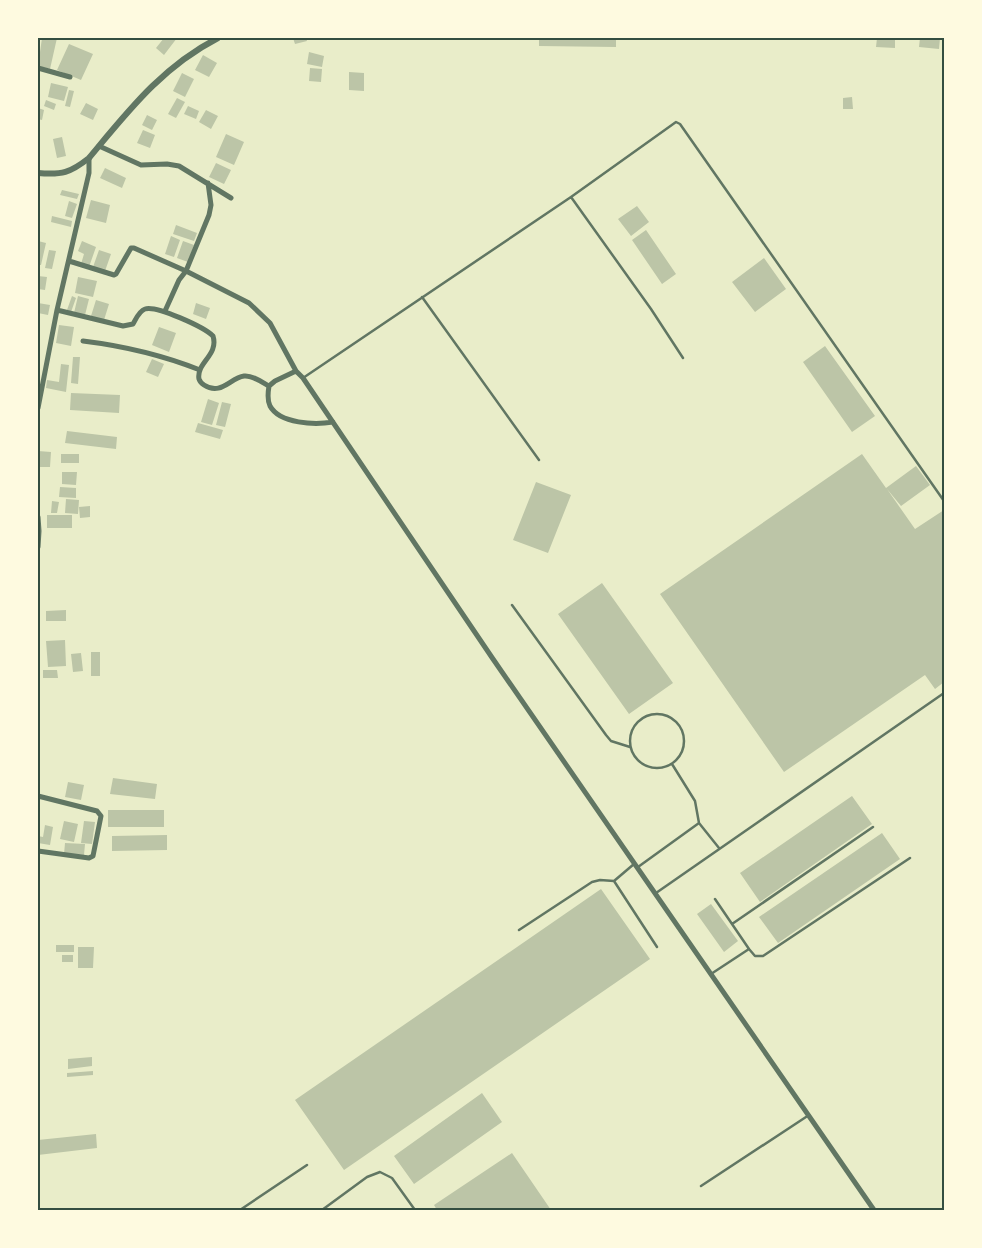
<svg xmlns="http://www.w3.org/2000/svg" width="982" height="1248" viewBox="0 0 982 1248" font-family="'PT Sans',sans-serif">
	<style>
		.building { fill: #bcc5a7 }
		.lines { fill: none; stroke-linecap: round; stroke-linejoin: round }
		.service { stroke: #617663; stroke-width: 2.5 }
		.minor { stroke: #617663; stroke-width: 5 }
		.tertiary { stroke: #617663; stroke-width: 6 }
		.neatline { fill: none; stroke: #344e41; stroke-width: 2 }
	</style>
	<rect width="100%" height="100%" fill="#e9edc9"/>
	<path class="building" d="M42,38H57L50,69L38,66Z
		M164,38H177L164,55L156,48Z
		M293,38H306L307,41L295,44Z
		M539,38H616V47L539,46Z
		M877,38H895V48L876,47Z
		M920,38H940L939,49L919,47Z
		M69,44L93,54L81,80L57,70Z
		M309,52L324,56L322,67L307,64Z
		M203,55L217,63L209,77L195,70Z
		M310,68L322,69L321,82L309,81Z
		M349,72L364,73V91L349,90Z
		M182,73L194,79L185,97L173,91Z
		M51,83L68,87L64,101L48,97Z
		M69,90L74,91L70,107L65,106Z
		M852,97L853,109H843V98Z
		M177,98L185,102L176,118L168,114Z
		M46,100L56,104L54,110L44,106Z
		M86,103L98,109L93,120L80,114Z
		M188,106L199,111L196,119L184,114Z
		M38,108L44,110L42,120L38,119Z
		M206,110L218,116L211,129L199,122Z
		M147,115L157,120L152,130L142,125Z
		M143,130L155,135L150,148L137,143Z
		M226,134L244,142L234,165L216,157Z
		M62,137L66,156L57,158L53,139Z
		M216,163L231,170L224,184L209,177Z
		M105,168L126,178L122,188L100,178Z
		M62,190L79,194L77,199L60,195Z
		M91,200L110,205L106,223L86,218Z
		M69,201L77,204L72,218L65,216Z
		M637,206L649,222L631,236L618,219Z
		M52,216L72,221L71,227L51,222Z
		M176,225L197,233L194,241L173,234Z
		M646,230L676,274L662,284L632,240Z
		M171,236L180,240L174,257L165,254Z
		M38,241L46,243L41,265H38Z
		M82,241L96,247L89,267L81,264L84,254L78,251Z
		M183,241L194,245L188,262L177,258Z
		M49,250L56,251L52,269L45,268Z
		M99,250L111,254L105,271L93,267Z
		M764,258L786,289L755,312L732,282Z
		M38,276L47,277L45,290L38,289Z
		M78,277L97,281L93,297L75,293Z
		M72,296L76,298L71,312L67,310Z
		M78,296L89,299L85,315L74,313Z
		M96,300L109,304L104,320L91,316Z
		M38,303L50,305L48,315L38,313Z
		M196,303L210,308L206,319L193,314Z
		M59,325L74,327L71,346L56,343Z
		M159,327L176,333L169,352L152,345Z
		M825,346L875,416L852,432L803,362Z
		M73,357H80L78,384L71,383Z
		M152,359L164,364L158,377L146,372Z
		M61,364L69,365L66,392L46,388L47,380L59,382Z
		M71,393L120,395L119,413L70,410Z
		M208,399L219,403L212,425L201,422Z
		M222,402L231,404L225,427L216,425Z
		M198,423L223,430L220,439L195,432Z
		M67,431L117,437L116,449L65,443Z
		M38,451L51,452L50,467H38Z
		M61,454H79V463H61Z
		M862,454L886,488L916,466L930,485L901,506L887,489L915,529L944,510V570L942,572L944,576V682L935,689L925,675L784,772L660,594Z
		M62,472H77L76,485L62,484Z
		M536,482L571,495L548,553L513,540Z
		M60,487L76,488V498L59,497Z
		M66,499L79,500L78,514L65,513Z
		M52,501L59,502L57,513H51Z
		M90,506V517L80,518L79,507Z
		M47,515H72V528H47Z
		M602,583L673,683L629,714L558,614Z
		M66,610V621H46V611Z
		M65,640L66,666L48,667L46,641Z
		M91,652H100V676H91Z
		M81,653L83,671L73,672L71,654Z
		M43,670H57L58,678H43Z
		M113,778L157,784L155,799L110,794Z
		M68,782L84,785L81,800L65,797Z
		M852,796L872,824L760,902L740,873Z
		M108,810H164V827H108Z
		M64,821L78,824L74,842L60,839Z
		M84,821L95,822L92,844L81,843Z
		M45,825L53,827L50,845L38,843V836L43,837Z
		M882,833L900,859L778,943L759,917Z
		M167,835V850L112,851V836Z
		M65,843L85,844L84,855L64,854Z
		M601,889L650,959L344,1170L295,1100Z
		M711,904L738,941L724,952L697,914Z
		M56,945H74V952H56Z
		M78,947H94L93,968H78Z
		M62,955H73V962H62Z
		M92,1057V1066L68,1069V1059Z
		M93,1071V1075L67,1077V1073Z
		M482,1093L502,1122L414,1184L394,1156Z
		M96,1134L97,1148L38,1155V1140Z
		M512,1153L551,1210H437L434,1205Z"/>
	<g class="lines">
		<path class="service" d="M571,197L651,309L683,358
			M422,297L539,460
			M303,378L571,197L676,122L680,124L944,501
			M512,605L606,735L611,741L630,747
			M630 741a27 27 0 1 1 54 0a27 27 0 1 1-54 0Z
			M672,764L695,801L699,823L719,848
			M638,867L699,823
			M614,881L657,947
			M656,893L944,693
			M715,899L749,949
			M732,924L873,827
			M519,930L592,882L600,880L614,881L634,864
			M711,974L749,949L755,956H763L910,858
			M701,1186L809,1115
			M240,1210L307,1165
			M322,1210L367,1177L380,1172L392,1178L415,1210"/>
		<path class="minor" d="M38,68L70,77
			M99,146L141,165L167,164L179,166L231,198
			M69,261L114,275L116,274L131,248H134L186,271L249,303L270,323L296,371L303,378L493,659L874,1210
			M57,310L123,326L133,324C136,319 139,311 145,309C156,305 204,327 213,336C219,355 196,363 199,379C200,382 201,383 204,385C221,396 230,378 244,376C252,375 262,382 269,386
			M165,311L179,280L186,271L209,215L211,205L208,183
			M83,341C124,346 162,355 200,370
			M296,371L275,381L269,386C268,392 267,400 270,406C280,424 315,425 333,422
			M38,408L57,310L89,173V158
			M38,517L39,531L38,547
			M38,796L97,811L101,816L93,856L89,858L38,851"/>
		<path class="tertiary" d="M38,173C62,175 70,173 89,158C129,110 162,67 218,38"/>
	</g>
	<rect width="982" height="1248" fill="none" stroke="#fefae0" stroke-width="78"/>
	<rect x="39" y="39" width="904" height="1170" class="neatline"/>
</svg>
